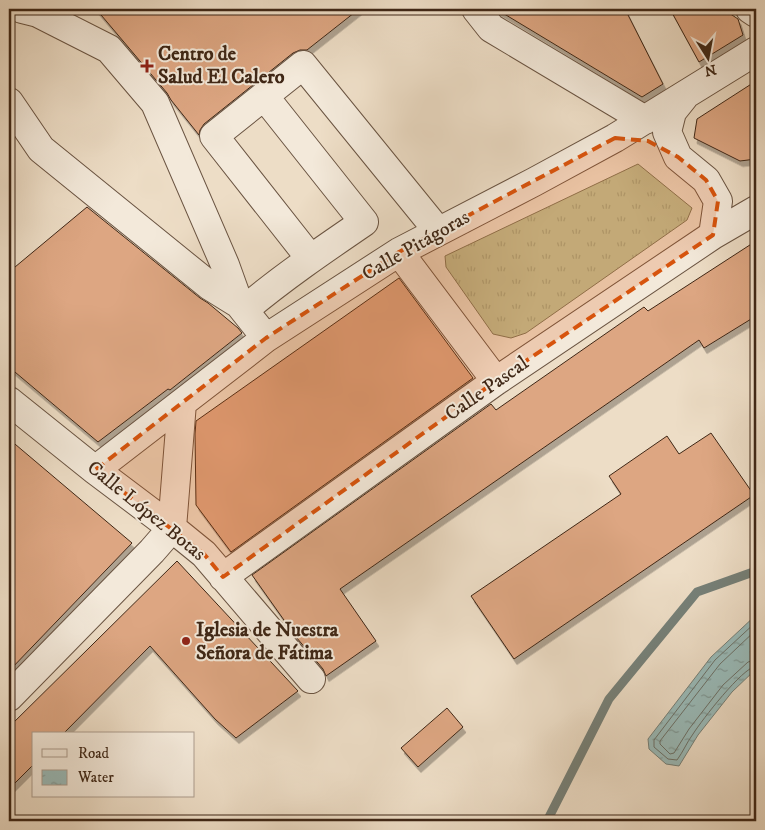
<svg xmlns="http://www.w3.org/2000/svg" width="765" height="830" viewBox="0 0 765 830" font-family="'IM FELL DW Pica',serif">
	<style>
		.grass { fill: url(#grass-tufts); stroke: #7e7354 }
		.water { fill: url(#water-ripples); stroke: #768078 }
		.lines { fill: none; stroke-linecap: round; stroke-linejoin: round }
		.shore { stroke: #6c7168; stroke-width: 1 }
		.stream { stroke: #768078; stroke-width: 9 }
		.building { fill: #dda682; stroke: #3f2716; filter: url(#shadow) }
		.minor-casing { stroke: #6a5442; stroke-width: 30 }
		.minor { stroke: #f3e9da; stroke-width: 28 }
		.marked { fill: #d7540d; fill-opacity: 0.2; stroke: #d7540d; stroke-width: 4; stroke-dasharray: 10 6; stroke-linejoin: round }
		.poi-dot { fill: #8f2418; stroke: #f3e9da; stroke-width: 2 }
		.labels { text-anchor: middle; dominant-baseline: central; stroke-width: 4; stroke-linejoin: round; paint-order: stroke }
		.poi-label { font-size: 20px; font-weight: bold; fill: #3f2716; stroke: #f3e9da; text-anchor: start }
		.street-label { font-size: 20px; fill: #3f2716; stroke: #f3e9da }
	</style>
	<defs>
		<pattern id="grass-tufts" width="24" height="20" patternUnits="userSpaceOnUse" patternTransform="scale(1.25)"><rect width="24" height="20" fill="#bebf91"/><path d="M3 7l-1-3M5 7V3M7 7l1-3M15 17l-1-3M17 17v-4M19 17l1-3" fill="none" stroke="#a4a47c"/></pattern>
		<pattern id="water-ripples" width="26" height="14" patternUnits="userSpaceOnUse" patternTransform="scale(1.25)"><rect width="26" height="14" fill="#9abbb9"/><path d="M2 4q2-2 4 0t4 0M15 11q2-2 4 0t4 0" fill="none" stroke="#7f9895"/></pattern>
		<filter id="shadow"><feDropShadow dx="3" dy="5.5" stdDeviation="0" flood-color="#0004"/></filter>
	</defs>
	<rect width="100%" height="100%" fill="#edddc6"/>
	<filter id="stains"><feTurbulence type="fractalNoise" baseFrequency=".004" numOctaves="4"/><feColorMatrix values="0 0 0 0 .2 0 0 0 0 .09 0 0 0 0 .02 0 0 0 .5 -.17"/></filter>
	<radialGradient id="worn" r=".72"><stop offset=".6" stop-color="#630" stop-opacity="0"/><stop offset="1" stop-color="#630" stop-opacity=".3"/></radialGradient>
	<path class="grass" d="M638,164L692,208L687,220L526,333L511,338L493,334L446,267L445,256Z"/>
	<path class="water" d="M756,615V669L732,692L698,735L679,766L666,764L649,749L648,739L711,657Z"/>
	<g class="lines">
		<path class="shore" d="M756,622L715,660L654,740V747L668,759L677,760C683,752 687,742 693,734C702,720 742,668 756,666
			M756,630L720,664L660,741V744L670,754L674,753L689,729L723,685L748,662L756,660"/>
		<path class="stream" d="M547,821L609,699L697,592L756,571"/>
	</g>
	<path class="building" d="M96,9H359L307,50H300L293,53L204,124L200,130L199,135L171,100L167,93Z
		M496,9H625L663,84L642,97Z
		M670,9H723L738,19L743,35L699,62Z
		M756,81V159L740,161L694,138L697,119Z
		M87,207L200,298L208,303L238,328L242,333L170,390L168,389L98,442L9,367V272Z
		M756,241V316L704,348L699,340L340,589L376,641L326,676L323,669L296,637L252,575L491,404L496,410L644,307L648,311Z
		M399,278L473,378L231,552L196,505L195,434L196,421Z
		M711,433L754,495L514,659L471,596L621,494L609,476L667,436L679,454Z
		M9,439L132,543L9,671Z
		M177,561L298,691L236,738L215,719L150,646L63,734H34V764L9,789V727Z
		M447,708L463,727L418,767L401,748Z"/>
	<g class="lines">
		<g class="minor-casing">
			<path id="minor" d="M22,9L38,13L109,49L155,103L225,265L239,304
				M476,9L491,28L645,120
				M750,9L756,13
				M684,97L672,112L667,132L678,157L706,180L718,201L713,235
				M9,102L41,149L210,286L239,304L266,338
				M399,252L496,381
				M310,258L214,136L303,65L438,231
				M244,310C282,278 323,250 364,222L264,96
				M9,401L95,470L172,528L204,554L311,679
				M95,470L266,338L399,252L534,182L615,138L756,51
				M223,577L496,381L713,235L756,210
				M9,697L152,551L172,528L182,403"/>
		</g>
		<use href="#minor" class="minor"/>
	</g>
	<path class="marked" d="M615,138L648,141L678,157L706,180L718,201L713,235L496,381L223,577L204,554L95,470L266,338L399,252Z"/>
	<g class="poi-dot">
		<path d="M144.5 58.5h5v5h5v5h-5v5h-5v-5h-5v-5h5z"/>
		<circle cx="186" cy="641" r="5"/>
	</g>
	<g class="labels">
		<g class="poi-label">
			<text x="158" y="54">Centro de<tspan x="158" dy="23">Salud El Calero</tspan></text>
			<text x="196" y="630">Iglesia de Nuestra<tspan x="196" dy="23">Señora de Fátima</tspan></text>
		</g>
		<g class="street-label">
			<text transform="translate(416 246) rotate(-30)">Calle Pitágoras</text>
			<text transform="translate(487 389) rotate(-35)">Calle Pascal</text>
			<text transform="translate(146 511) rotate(39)">Calle López Botas</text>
		</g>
	</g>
	<rect width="765" height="830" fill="none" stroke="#edddc6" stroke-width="30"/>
	<rect x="10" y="10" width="745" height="810" fill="none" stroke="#3f2716" stroke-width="2.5"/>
	<rect x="15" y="15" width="735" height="800" fill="none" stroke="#3f2716"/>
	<rect x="32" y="732" width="162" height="65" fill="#f3e9da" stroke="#ab9b8c"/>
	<rect x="42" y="749" width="25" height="8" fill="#f3e9da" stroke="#ab9b8c"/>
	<text x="78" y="758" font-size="15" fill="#3f2716">Road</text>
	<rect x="42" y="770" width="25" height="15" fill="url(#water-ripples)" stroke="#ab9b8c"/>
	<text x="78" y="782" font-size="15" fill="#3f2716">Water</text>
	<g transform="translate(708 58) rotate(169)" stroke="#f3e9da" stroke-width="4" paint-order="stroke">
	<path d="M0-4L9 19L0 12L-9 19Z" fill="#3f2716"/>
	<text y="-8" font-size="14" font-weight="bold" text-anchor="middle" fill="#3f2716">N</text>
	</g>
	<rect width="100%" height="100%" filter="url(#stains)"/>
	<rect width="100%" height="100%" fill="url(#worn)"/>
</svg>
